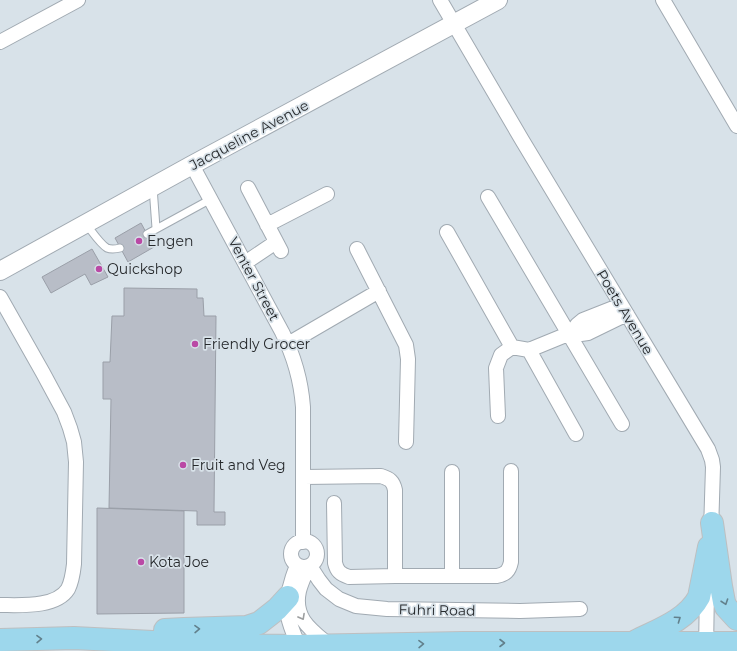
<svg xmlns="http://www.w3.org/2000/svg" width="737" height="651" viewBox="0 0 737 651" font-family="Montserrat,sans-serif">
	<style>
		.building { fill: #b8bdc7; stroke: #9a9fa8 }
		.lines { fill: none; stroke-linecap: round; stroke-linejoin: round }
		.service-casing { stroke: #a1aab2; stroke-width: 9 }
		.minor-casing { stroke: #a1aab2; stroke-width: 16 }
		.tertiary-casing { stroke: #a1aab2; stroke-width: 20 }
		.primary-casing { stroke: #bebfc0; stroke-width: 24 }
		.service { stroke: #fff; stroke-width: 7 }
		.minor { stroke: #fff; stroke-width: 14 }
		.tertiary { stroke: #fff; stroke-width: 18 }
		.primary { stroke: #9dd7ec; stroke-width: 22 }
		.oneway { stroke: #62808c }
		.oneway2 { stroke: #9d9fa0 }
		.poi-dot { fill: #ba49a5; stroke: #d8e2e9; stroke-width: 1.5 }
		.labels { text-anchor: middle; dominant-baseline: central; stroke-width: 3.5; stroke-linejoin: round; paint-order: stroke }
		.street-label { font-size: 14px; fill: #26292c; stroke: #d8e2e9 }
		.poi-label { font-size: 14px; fill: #26292c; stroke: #d8e2e9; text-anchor: start }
	</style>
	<rect width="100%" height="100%" fill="#d8e2e9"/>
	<path class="building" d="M141,223L154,247L128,262L115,238Z
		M92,249L108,277L91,285L85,274L51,293L42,277Z
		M124,288L197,289V298H203L204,316H216L214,512H225V525H197V511L109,508L111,399H103V362H110L112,316H124Z
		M97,508L184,511V613L97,614Z"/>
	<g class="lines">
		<g class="service-casing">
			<path id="service" d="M153,187L156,228
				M86,224C91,230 100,244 107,248C112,250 116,249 120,248
				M147,234L211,199"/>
		</g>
		<g class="minor-casing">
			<path id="minor" d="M440,0L522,140L708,449L712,460L713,467L711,531
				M663,0L737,126
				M0,42L78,0
				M192,165L282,332C294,356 301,380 303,407V542
				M248,188L281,251
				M488,197L622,424
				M267,225L327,194
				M447,232L512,347L529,350L573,332L581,334L588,333L627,314
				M357,249L406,345L408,359L406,442
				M245,263L276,242
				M0,297L43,373L64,412L70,428L74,442L76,462L74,564C73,573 72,581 68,589C56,608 20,605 0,605
				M573,332L577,325L583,320L621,305
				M288,344L379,291
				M529,350L576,434
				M498,416L496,368L501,355L512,347
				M304,477L381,476C390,479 393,481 395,490V576H497C506,574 509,571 511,562V471
				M334,503L335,563C337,571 340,574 349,577L395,576
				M291 554a13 13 0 1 1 26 0a13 13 0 1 1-26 0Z
				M297,565C292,578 287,593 287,607C287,620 294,635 299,646
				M310,566L319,580L326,589L339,599L356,606L387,609L520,611L580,609
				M308,567C305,575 301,583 299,591C293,618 311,630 329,645
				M452,576V472
				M706,651L707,587"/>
		</g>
		<g class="tertiary-casing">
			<path id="tertiary" d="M0,271L192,165L498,0"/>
		</g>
		<g class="primary-casing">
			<path id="primary" d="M712,523L721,586L724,602L726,607L737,619
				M165,630L184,629L247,627L259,623L277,609L288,597
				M0,640L74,638L212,645L299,646L463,643H737
				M636,641C658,630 687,620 699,597L709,547"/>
		</g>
		<use href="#service" class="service"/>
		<use href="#minor" class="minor"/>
		<use href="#tertiary" class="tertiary"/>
		<use href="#primary" class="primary"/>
	</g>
	<defs><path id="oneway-chevron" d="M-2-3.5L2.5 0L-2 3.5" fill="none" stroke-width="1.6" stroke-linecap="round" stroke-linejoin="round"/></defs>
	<g class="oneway">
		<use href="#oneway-chevron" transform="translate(725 602) rotate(71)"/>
		<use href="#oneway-chevron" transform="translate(678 619) rotate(-35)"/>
		<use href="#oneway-chevron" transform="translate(197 629) rotate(-1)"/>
		<use href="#oneway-chevron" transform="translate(39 639) rotate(-1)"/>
		<use href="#oneway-chevron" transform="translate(502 643)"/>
		<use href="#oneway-chevron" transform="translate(421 644) rotate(-1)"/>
	</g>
	<use class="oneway2" href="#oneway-chevron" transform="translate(302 617) rotate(61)"/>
	<g class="poi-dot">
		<circle cx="139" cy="241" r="4"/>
		<circle cx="99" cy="269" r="4"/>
		<circle cx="195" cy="344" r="4"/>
		<circle cx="183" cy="465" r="4"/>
		<circle cx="141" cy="562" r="4"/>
	</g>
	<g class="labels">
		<g class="street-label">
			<text transform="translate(249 135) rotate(-28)">Jacqueline Avenue</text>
			<text transform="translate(254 279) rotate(62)">Venter Street</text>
			<text transform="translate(625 312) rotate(59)">Poets Avenue</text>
			<text transform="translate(437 610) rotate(1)">Fuhri Road</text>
		</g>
		<g class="poi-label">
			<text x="147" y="241">Engen</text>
			<text x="107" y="269">Quickshop</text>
			<text x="203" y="344">Friendly Grocer</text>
			<text x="191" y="465">Fruit and Veg</text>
			<text x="149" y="562">Kota Joe</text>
		</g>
	</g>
</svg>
